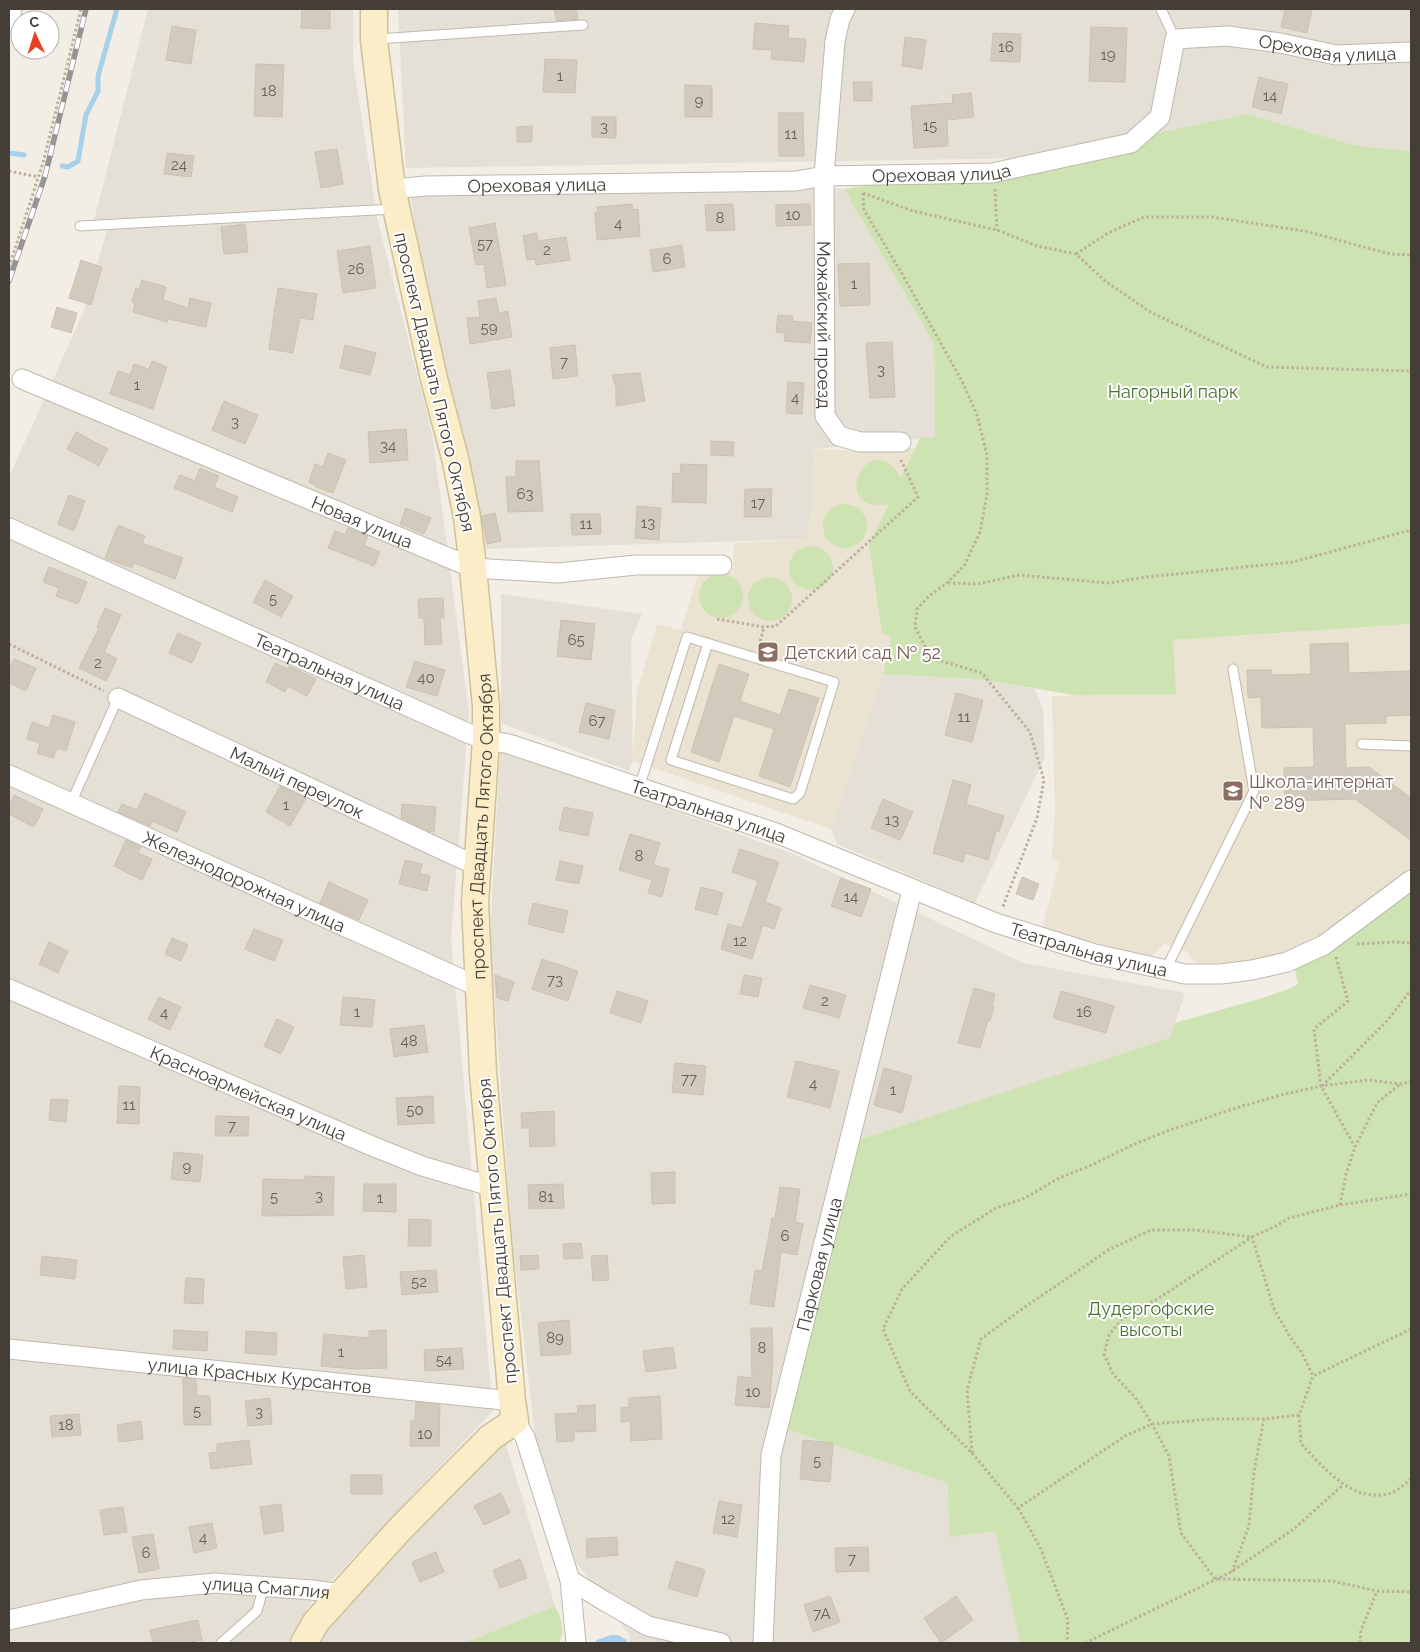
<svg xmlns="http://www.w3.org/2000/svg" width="1420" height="1652" viewBox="0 0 1420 1652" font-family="Raleway,sans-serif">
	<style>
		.residential { fill: #e5e0d5 }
		.education { fill: #eae3d1 }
		.green { fill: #cee3b2 }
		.water { fill: #a7d0ea }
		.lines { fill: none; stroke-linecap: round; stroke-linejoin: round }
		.stream { stroke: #a7d0ea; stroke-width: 5 }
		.building { fill: #d2cabd; stroke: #cdc1b0 }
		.lane-casing { stroke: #bfb8ad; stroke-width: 11 }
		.street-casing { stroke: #bfb8ad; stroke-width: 21 }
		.secondary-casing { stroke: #cec099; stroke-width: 29 }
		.path { stroke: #bdb19c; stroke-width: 3; stroke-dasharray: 2.5 2.5; stroke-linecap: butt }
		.lane { stroke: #fff; stroke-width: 9 }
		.street { stroke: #fff; stroke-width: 19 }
		.secondary { stroke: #faedc8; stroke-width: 26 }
		.rail-casing { stroke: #959595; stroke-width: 5.5 }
		.rail { stroke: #fff; stroke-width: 4; stroke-dasharray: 11; stroke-linecap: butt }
		.labels { text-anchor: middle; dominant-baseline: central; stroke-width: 4; stroke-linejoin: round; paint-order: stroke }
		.number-label { font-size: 15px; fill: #686158 }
		.street-label { font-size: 18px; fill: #443e36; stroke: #fff }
		.park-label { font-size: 18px; fill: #48712e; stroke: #fff }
		.education-label { font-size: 18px; fill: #785e54; stroke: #fff; text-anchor: start }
	</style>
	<rect width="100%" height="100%" fill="#f2eee6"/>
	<path class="residential" d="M148,9H353V62L378,222L432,433L469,713L451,938L493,1411L311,1602L288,1643H9V477L83,313L107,230L92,228Z
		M398,9H1411V151L1358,146L1247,114L1040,158L406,168Z
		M803,184L844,189L934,344L935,437L815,449L809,539L486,549L464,434L429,314L410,193Z
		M501,594L642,614L631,640L633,761L629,771L501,723Z
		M883,674L977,679L1035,689L1043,710L1045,757L975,903L837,844L831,829Z
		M500,749L791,853L1024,963L1185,993L1170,1038L855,1142L804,1431L949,1483L995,1531L1020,1643H629L630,1636L576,1562L536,1444L512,1238L490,937Z
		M505,1441L555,1606L464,1643H314L320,1631Z"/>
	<path class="education" d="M919,447L921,497L883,674L831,829L633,761L637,691L657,624L681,630L699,571L733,573L734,543L809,539L815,449L885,452Z
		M1411,624V872L1320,939L1282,955L1247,961L1203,964L1193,961L1188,952L1164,944L1151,957L1042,929L1059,863L1052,858L1055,811L1052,697L1075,695L1176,694L1172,640Z"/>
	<path class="green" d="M1247,114L1358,146L1411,151V624L1173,640L1176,694L1075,695L977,679L883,674L891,637L882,633L869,544L889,504C825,515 870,422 901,478L920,438L935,437L934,344L844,189L1040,158Z
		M823 526a22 22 0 1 1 44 0a22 22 0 1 1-44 0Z
		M789 568a22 22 0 1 1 44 0a22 22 0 1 1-44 0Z
		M699 596a22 22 0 1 1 44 0a22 22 0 1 1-44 0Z
		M748 599a22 22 0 1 1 44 0a22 22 0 1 1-44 0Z
		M1411,882V1643H1020L995,1531L949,1537L948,1483L786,1429L855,1141L1170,1038L1175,1023L1266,997L1291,988L1298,984L1294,965Z
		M555,1606C561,1618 566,1630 559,1643H464Z"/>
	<path class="water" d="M611,1635H618L627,1640L626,1643H594L597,1640Z"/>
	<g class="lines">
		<path class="stream" d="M9,153L24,155
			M62,166L68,167L78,161L86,115L98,91V76L117,9"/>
	</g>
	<path class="building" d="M302,9H330V29L301,28Z
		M554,9H576L578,19L557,21Z
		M1285,9H1312L1307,33L1281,27Z
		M755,23L789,26L788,38L806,39L804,62L771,59L772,50L753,49Z
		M172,26L196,30L191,64L166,60Z
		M1091,27L1127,28L1125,82L1089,81Z
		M993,33L1021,34L1020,62L991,61Z
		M905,37L926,40L922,69L902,66Z
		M545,59L577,60L575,93L543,92Z
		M256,64L284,65L282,117L254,116Z
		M1259,77L1288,84L1281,114L1252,107Z
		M853,82H872V101H854Z
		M685,85L712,86V117H685Z
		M971,93L974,117L947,120L948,146L914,148L911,106L953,103L952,95Z
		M779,113H803L804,156H779Z
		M592,117H616V138L592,137Z
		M532,126V142H517V127Z
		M337,149L343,184L321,188L315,152Z
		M167,153L194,156L191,177L164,174Z
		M632,204L633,210L638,209L640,236L597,240L595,213H598L597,207Z
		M733,204L735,230L707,231L705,205Z
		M810,204L811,225L776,226V205Z
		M495,223L506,285L487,288L484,264L476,265L469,228Z
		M245,224L248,252L224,254L221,227Z
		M537,233L538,241L566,237L570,260L536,265L535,259L527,260L523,236Z
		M682,245L685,267L653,272L650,250Z
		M370,246L376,288L343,293L337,251Z
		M81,260L102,267L91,305L69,298Z
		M869,263L870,305L840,306L838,264Z
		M142,280L166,287L163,300L188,308L190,298L211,303L206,327L168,319L167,322L133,312L135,304L132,302L136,288L139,289Z
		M278,288L317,294L313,320L300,318L293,353L269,349Z
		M496,298L499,313L508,311L512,337L470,344L467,318L480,317L478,301Z
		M57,307L77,313L71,333L51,327Z
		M778,315L793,316L792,321L812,323L810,343L784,341L785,333L776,332Z
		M892,342L895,397L870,398L866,343Z
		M345,345L376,353L370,375L340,368Z
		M575,345L578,376L553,379L550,348Z
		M152,361L167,367L153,409L110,394L118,371L130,375L134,364L149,369Z
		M510,370L515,406L492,409L487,373Z
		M640,373L645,401L616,406V387L612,375Z
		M788,382L804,383L802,414L786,413Z
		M224,401L258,415L245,444L212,430Z
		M406,429L408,460L370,463L368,432Z
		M76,432L108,449L99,466L67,449Z
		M711,441L734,442L733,456L711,455Z
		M328,453L346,460L333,493L316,487V485L309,482L315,464L323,467Z
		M516,461H539L543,511L508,512L506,477H516Z
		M681,464L707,465L706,503L672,502L673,473L680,474Z
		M200,468L219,476L214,487L238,497L232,512L174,488L180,475L195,481Z
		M745,489H772L771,517H744Z
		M69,495L85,501L74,531L58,524Z
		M637,506L661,508L659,540L635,538Z
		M406,508L431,518L424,534L400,524Z
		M495,513L501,541L487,544L482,516Z
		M571,514H600L601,534L572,535Z
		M118,525L145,536L142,543L183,558L175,579L134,563L132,568L105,558Z
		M348,528L368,536L364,545L380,552L374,566L328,548L335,531L345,535Z
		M49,567L87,582L78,604L56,596L59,588L43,582Z
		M265,580L293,596L281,617L253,602Z
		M443,598L444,618L440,617L442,644L425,645L424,618H419L418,599Z
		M105,608L121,615L104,652L117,659L106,681L79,668L99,628L97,627Z
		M561,620L595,624L591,660L557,656Z
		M178,633L201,643L192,663L169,653Z
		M1348,643L1349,673L1411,671V715L1386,716V723L1345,724L1346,768L1369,767L1411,798V840L1355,799L1285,801L1284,768L1314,767L1313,727L1262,728L1261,697L1248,698L1247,670H1271L1272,675L1311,674L1310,644Z
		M14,659L36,668L26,691L9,683V670Z
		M415,661L445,670L437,696L406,687Z
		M275,663L288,669L289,666L316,679L307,696L288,686L285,692L266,682Z
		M719,664L749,674L740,701L780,715L789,689L819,698L790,787L759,776L774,729L734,716L719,762L691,752Z
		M956,693L983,700L972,742L945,735Z
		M586,703L615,710L609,739L579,732Z
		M53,715L75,722L66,751L57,748L53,758L37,753L40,743L27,739L32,722L49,728Z
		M953,780L971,785L966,804L1004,816L999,832L996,831L988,860L965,853L963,862L933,853Z
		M280,786L306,798L290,826L266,812Z
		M145,793L186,812L177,832L152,821L150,826L118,812L122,804L137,810Z
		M14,795L43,809L34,827L9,814V807Z
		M883,799L913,812L900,840L871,828Z
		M402,804L436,807L434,832L429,831L401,818Z
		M564,807L593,813L588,836L559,830Z
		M630,834L660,843L653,865L669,869L662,897L648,893L652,880L619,870Z
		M126,840L141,847L138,853L152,859L142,880L114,866Z
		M740,849L779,862L765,902L781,908L774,929L763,925L752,959L721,949L728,924L742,928L758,881L732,872Z
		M405,860L422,864L420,873L430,876L427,891L399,884Z
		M560,861L583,866L579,884L556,880Z
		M1022,877L1039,884L1033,900L1016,894Z
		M841,878L871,889L861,917L831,906Z
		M329,882L368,900L359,920L320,903Z
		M701,887L723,893L717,915L695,909Z
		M533,903L568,911L563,933L528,924Z
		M254,929L283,940L274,961L245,949Z
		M172,938L188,945L181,961L165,954Z
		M49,942L68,951L58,973L39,964Z
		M542,959L578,971L568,1001L532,989Z
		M495,975L514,982L508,1001L497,998Z
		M744,975L762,978L758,997L740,994Z
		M810,985L846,995L839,1018L803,1008Z
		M974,988L995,994L992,1006H994L990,1021L988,1020L980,1048L958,1043Z
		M617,991L648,1001L641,1023L610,1013Z
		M1061,991L1114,1006L1106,1033L1053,1018Z
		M159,997L181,1007L170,1030L148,1019Z
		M343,997L375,1000L372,1027L340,1025Z
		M277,1019L294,1027L281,1054L264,1046Z
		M424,1025L428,1052L394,1057L390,1029Z
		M796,1061L839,1071L830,1108L787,1097Z
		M675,1063L706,1066L703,1095L672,1092Z
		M884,1068L912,1076L902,1113L874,1105Z
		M119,1086L140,1087L139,1124L117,1123Z
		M433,1096L434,1123L398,1125L396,1098Z
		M51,1099L68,1100L66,1122L49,1120Z
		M554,1111L555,1146L530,1147L529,1128H522L521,1113Z
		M216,1116L249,1117L248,1136H215Z
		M174,1152L203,1155L200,1182L171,1179Z
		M675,1172V1203L652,1204L651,1173Z
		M305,1176L334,1177L333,1215L262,1216L263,1179L305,1180Z
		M364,1184H396V1212L363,1211Z
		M563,1184L564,1208L529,1209L528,1185Z
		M780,1187L800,1189L795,1222L803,1224L797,1255L781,1252L774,1307L750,1304L755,1270L762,1271L772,1218H775Z
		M409,1219L431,1220V1246H408Z
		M581,1243L583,1258L564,1259L563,1244Z
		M364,1255L367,1287L346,1289L343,1257Z
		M538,1255L539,1269L521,1270L520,1256Z
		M607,1255L609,1280L593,1281L591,1256Z
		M42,1256L77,1260L75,1279L40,1275Z
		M436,1270L438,1292L402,1295L400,1272Z
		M186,1278L204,1279L203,1304L184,1303Z
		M569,1320L571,1354L541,1356L538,1323Z
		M751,1328H772L773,1363L769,1408L735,1405L738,1376L752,1378Z
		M174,1330L208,1332L207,1351L173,1349Z
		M386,1330L387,1368L354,1369L321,1366L324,1334L369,1338V1331Z
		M246,1331L277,1333L276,1355L245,1353Z
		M673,1347L676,1368L646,1372L643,1351Z
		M462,1348L464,1369L425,1371L424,1350Z
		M183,1378L196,1380L197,1396H210L211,1425H184Z
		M660,1396L662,1439L631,1441L630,1421L621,1422V1408L629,1407V1398Z
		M270,1398L272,1424L248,1426L245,1401Z
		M416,1402L440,1405L439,1446H410L411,1421H415Z
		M595,1405L596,1431L574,1432V1441L557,1442L555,1414L578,1413L577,1406Z
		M79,1414L81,1435L52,1437L50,1416Z
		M141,1421L143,1439L119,1442L117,1425Z
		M249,1440L252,1464L211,1469L209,1453L217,1452V1444Z
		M803,1440L833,1443L830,1482L800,1479Z
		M351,1475H382V1494H351Z
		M501,1493L510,1513L484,1525L474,1506Z
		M719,1501L742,1505L737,1537L713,1533Z
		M281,1504L284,1531L264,1534L260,1507Z
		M123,1507L127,1532L104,1535L100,1510Z
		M212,1523L217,1548L194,1553L189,1527Z
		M153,1534L159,1569L139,1573L132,1537Z
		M617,1537L618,1555L587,1558L586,1539Z
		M868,1547L869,1571L836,1572L835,1548Z
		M436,1552L444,1572L420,1582L412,1562Z
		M520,1559L527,1578L500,1588L493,1570Z
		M676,1561L705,1570L697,1597L668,1588Z
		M830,1596L840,1622L813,1632L804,1605Z
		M956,1596L973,1620L941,1643L924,1618Z
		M198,1620L202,1640L185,1643H153L150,1630Z"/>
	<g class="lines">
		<g class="lane-casing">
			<path id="lane" d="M1161,9L1175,39
				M377,39L583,25
				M80,226L394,209
				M1362,744L1411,746
				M639,788L687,637L834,682L800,793L793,799L671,760L708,643
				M71,803L118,698
				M1166,969L1254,791L1233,669
				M221,1643L257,1611L264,1586"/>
		</g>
		<g class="street-casing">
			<g id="street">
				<path id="s1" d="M845,9L840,19L835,41L824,176L825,416L839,436L860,442H901"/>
				<path d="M9,22L12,9"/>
				<path id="s2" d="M392,189L426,186L796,181L824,176L992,173L1131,143L1160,117L1175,39L1227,36L1280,43L1336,55L1411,52"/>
				<path id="s3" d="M22,379L473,568L558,573L636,565H722"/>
				<path id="s4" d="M9,528L470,734L486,740L509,744L776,833L996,923L1095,954L1185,974H1221L1252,970L1287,962L1324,945L1411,880"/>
				<path id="s5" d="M118,698L477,866"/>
				<path id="s6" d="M9,775L479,987"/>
				<path id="s7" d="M9,989L372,1146L422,1166L493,1187"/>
				<path id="s8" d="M9,1349L512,1401"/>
				<path d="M515,1421L525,1437L570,1580L576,1643"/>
				<path d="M570,1580L606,1602L648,1626L721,1643"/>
				<path id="s9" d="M9,1620L141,1590L215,1583L312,1590L341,1594"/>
				<path id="s10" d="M763,1643L771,1455L912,890"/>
			</g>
		</g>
		<g class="secondary-casing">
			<g id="secondary">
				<path id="s11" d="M304,1643L316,1622L400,1529L490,1438L515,1421L512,1401L483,1073L475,903L486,740V706L473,568L467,517L455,458L434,379L392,189L374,40V9"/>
			</g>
		</g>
		<path class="path" d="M9,171L38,177
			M995,189L997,230
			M863,193L864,210L901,272L963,383L977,415L987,455V494L980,532L964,566L947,583L929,596L917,609L915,627L931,658L982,673L1030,732L1044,780L1037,818L1002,909
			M863,193L913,211L997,230L1037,246L1076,254L1105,281L1152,313L1267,367L1411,371
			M1076,254L1108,233L1144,217H1212L1305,231L1390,254L1411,255
			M9,267L43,163L81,9
			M948,583L977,584L1019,575L1109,583L1147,577L1293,562L1411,530
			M717,619L764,627L776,626L918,497L900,458
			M9,644L104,691
			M759,646L764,627
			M1357,944L1394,942L1411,943
			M1336,957L1348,1001L1314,1029L1321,1086L1355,1147
			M1322,1086L1387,1021L1411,990
			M1340,1205L1346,1174L1355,1147L1377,1103L1399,1085
			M1411,1329L1313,1376L1299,1415L1301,1444C1325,1468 1350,1502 1388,1494C1396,1492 1405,1484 1411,1479
			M1299,1415L1264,1419H1213L1152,1424L1125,1436L1018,1508L972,1453L910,1391L883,1329L902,1289L950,1237L996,1208L1025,1198L1057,1179L1092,1165L1130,1146L1167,1131L1239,1107L1285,1094L1321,1086L1368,1080L1400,1084L1411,1082
			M972,1453L967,1390L981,1339L1029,1304L1068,1278L1108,1250L1151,1230H1196L1252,1237L1276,1226L1289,1218L1340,1205L1411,1194
			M1018,1508L1040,1547L1068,1620L1067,1643
			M1232,1572L1249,1526L1254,1471L1264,1419
			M1215,1579L1181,1533L1169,1456L1152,1424L1135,1397L1113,1374L1104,1354L1109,1335L1122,1319L1159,1298L1252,1237L1274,1309L1290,1337L1302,1353L1313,1376
			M1218,1579L1332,1581L1377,1591L1411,1592
			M1085,1643L1231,1572L1295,1528L1343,1485
			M1360,1643L1361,1630L1377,1591"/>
		<use href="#lane" class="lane"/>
		<use href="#street" class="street"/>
		<use href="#secondary" class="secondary"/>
		<g class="rail-casing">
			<path id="rail" d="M9,281L45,176L86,9"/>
		</g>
		<use href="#rail" class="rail"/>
	</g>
	<defs>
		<g id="school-square" transform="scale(1.125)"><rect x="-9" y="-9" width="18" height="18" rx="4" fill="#8d6e63" stroke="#fff"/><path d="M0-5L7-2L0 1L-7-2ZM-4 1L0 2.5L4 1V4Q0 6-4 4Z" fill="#fff"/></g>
	</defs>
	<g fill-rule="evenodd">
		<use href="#school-square" x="768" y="652"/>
		<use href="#school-square" x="1233" y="791"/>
	</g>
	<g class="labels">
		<g class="number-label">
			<text x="1006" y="47">16</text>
			<text x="1108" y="55">19</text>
			<text x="560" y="76">1</text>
			<text x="269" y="91">18</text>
			<text x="1270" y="96">14</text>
			<text x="699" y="101">9</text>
			<text x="930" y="126">15</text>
			<text x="604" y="127">3</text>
			<text x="791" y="134">11</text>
			<text x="179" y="165">24</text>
			<text x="793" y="215">10</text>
			<text x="720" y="218">8</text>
			<text x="618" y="224">4</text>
			<text x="485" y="244">57</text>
			<text x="547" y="250">2</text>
			<text x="667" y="259">6</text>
			<text x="356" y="269">26</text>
			<text x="854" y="284">1</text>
			<text x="489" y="328">59</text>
			<text x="564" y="362">7</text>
			<text x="881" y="370">3</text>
			<text x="137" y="385">1</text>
			<text x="795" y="398">4</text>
			<text x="235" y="422">3</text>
			<text x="388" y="446">34</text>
			<text x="525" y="494">63</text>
			<text x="758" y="503">17</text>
			<text x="648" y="523">13</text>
			<text x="586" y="524">11</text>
			<text x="273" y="599">5</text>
			<text x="576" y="640">65</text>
			<text x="98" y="663">2</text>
			<text x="426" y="678">40</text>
			<text x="964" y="717">11</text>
			<text x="597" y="721">67</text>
			<text x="286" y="805">1</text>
			<text x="892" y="820">13</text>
			<text x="639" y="856">8</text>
			<text x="851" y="897">14</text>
			<text x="740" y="941">12</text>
			<text x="555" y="980">73</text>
			<text x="825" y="1001">2</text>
			<text x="357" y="1012">1</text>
			<text x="1084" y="1012">16</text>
			<text x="164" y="1013">4</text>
			<text x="409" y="1041">48</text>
			<text x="689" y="1079">77</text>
			<text x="813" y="1084">4</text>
			<text x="893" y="1090">1</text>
			<text x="129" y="1105">11</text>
			<text x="415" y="1110">50</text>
			<text x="232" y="1126">7</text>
			<text x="187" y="1167">9</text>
			<text x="319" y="1196">3</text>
			<text x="274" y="1197">5</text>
			<text x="546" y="1197">81</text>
			<text x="380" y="1198">1</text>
			<text x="785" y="1236">6</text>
			<text x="419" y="1282">52</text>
			<text x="555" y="1338">89</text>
			<text x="762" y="1348">8</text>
			<text x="341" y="1352">1</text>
			<text x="444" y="1360">54</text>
			<text x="753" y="1392">10</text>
			<text x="197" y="1411">5</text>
			<text x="259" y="1412">3</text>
			<text x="66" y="1425">18</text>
			<text x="425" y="1434">10</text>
			<text x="817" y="1461">5</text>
			<text x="728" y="1519">12</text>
			<text x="203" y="1538">4</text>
			<text x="146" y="1553">6</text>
			<text x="852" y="1559">7</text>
			<text x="822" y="1614">7А</text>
		</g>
		<g class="street-label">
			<text stroke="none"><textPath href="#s2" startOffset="1015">Ореховая улица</textPath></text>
			<text stroke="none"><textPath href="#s2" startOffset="550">Ореховая улица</textPath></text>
			<text stroke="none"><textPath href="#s2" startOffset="145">Ореховая улица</textPath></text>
			<text stroke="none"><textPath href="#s1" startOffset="318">Можайский проезд</textPath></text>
			<text transform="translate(435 382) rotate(77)">проспект Двадцать Пятого Октября</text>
			<text stroke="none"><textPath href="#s3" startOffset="369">Новая улица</textPath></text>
			<text stroke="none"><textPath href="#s4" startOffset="351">Театральная улица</textPath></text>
			<text stroke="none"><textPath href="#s5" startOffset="198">Малый переулок</textPath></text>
			<text stroke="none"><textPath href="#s4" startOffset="756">Театральная улица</textPath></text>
			<text stroke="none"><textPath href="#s11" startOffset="904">проспект Двадцать Пятого Октября</textPath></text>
			<text stroke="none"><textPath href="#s6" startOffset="258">Железнодорожная улица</textPath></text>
			<text stroke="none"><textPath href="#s4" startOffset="1161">Театральная улица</textPath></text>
			<text stroke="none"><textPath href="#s7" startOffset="261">Красноармейская улица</textPath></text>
			<text transform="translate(497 1231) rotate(-95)">проспект Двадцать Пятого Октября</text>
			<text stroke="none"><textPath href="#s10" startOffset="385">Парковая улица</textPath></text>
			<text stroke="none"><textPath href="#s8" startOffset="252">улица Красных Курсантов</textPath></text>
			<text stroke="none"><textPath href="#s9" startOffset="261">улица Смаглия</textPath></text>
		</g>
		<g class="park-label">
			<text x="1173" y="391">Нагорный парк</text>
			<text x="1151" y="1308">Дудергофские<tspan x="1151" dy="21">высоты</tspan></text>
		</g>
		<g class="education-label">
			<text x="784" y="652">Детский сад № 52</text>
			<text x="1249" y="781">Школа-интернат<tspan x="1249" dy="21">№ 289</tspan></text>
		</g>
	</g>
	<rect width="1420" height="1652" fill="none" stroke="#443e36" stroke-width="20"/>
	<g transform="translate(35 35) rotate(356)"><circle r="24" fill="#ffffff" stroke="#b4b2af"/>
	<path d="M0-4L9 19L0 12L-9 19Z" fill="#ea4026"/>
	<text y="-8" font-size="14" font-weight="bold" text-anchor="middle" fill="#443e36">С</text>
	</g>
</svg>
